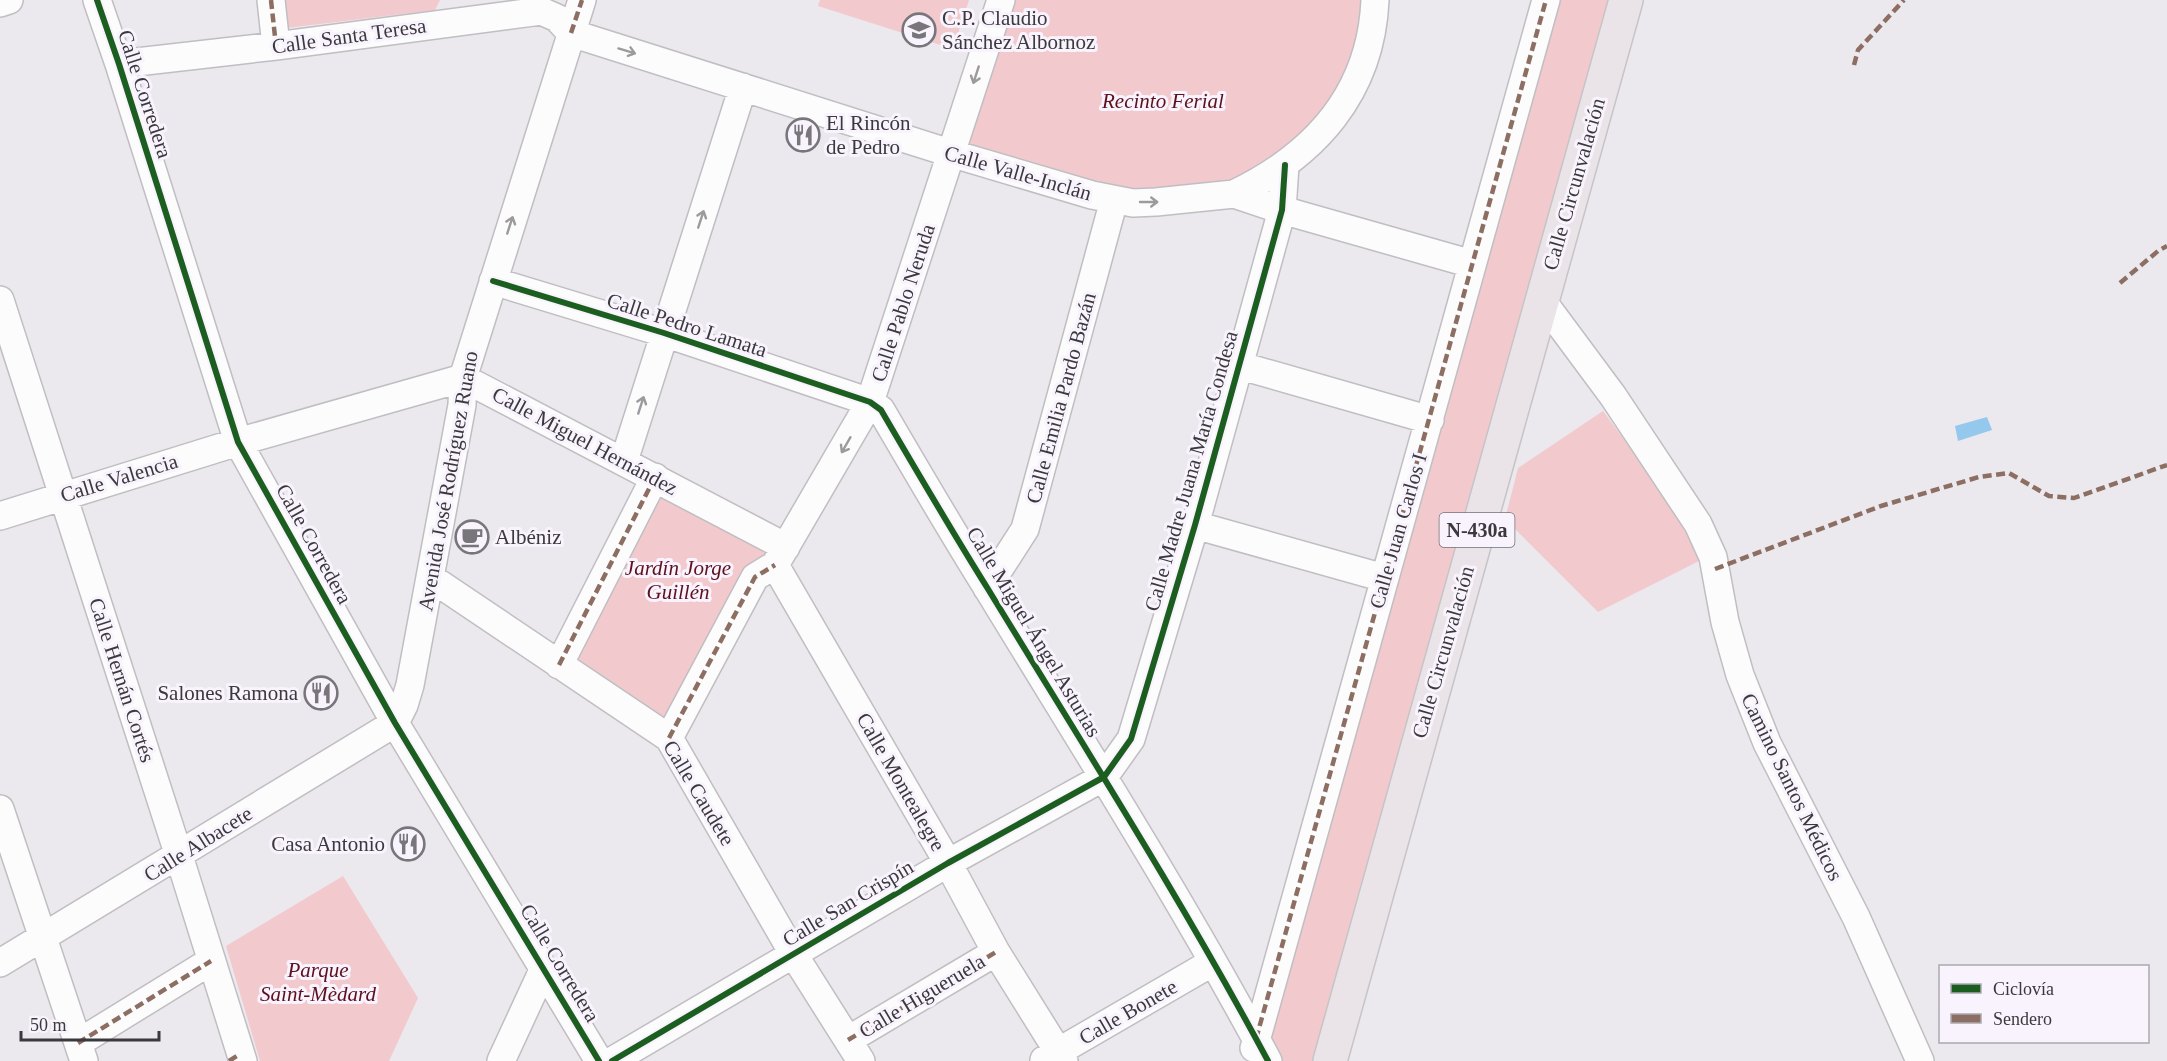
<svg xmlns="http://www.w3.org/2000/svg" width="2167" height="1061" viewBox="0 0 2167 1061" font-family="Georgia,serif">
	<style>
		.green { fill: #f2cacd }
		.water { fill: #94c8ed }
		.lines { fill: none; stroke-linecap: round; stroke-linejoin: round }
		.minor-casing { stroke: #c0bec2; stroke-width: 30 }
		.major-casing { stroke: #c5c4c7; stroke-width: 36 }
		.minor { stroke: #fcfcfc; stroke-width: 27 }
		.major { stroke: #eae4e8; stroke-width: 33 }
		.quiet { stroke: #8d6e63; stroke-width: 4.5; stroke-dasharray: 9 4.5; stroke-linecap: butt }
		.cycleway-casing { stroke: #f8f3fd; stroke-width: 10 }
		.cycleway { stroke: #1b5e20; stroke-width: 6 }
		.oneway { stroke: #9c9a9c }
		.labels { text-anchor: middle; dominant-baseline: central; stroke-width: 6; stroke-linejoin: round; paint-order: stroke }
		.shield { fill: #f8f3fd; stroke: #747177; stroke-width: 1.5 }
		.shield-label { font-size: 20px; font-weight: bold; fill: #3b393d }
		.poi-label { font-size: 21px; fill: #3b393d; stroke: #f8f3fd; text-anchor: start }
		.street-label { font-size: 21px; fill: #3b393d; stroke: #f8f3fd }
		.park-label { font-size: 21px; font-style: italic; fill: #5d111c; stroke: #f8f3fd }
	</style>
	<rect width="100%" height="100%" fill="#ebe8ee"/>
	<path class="green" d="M284,0H440L435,10L287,28Z
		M820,0H969L953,49L818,6Z
		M1001,0H1375L1365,57L1270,175L1174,202L950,153Z
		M1546,0H1626L1330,1061H1250Z
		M1603,411L1662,491L1701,560L1598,612L1505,519L1518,468Z
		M655,477L786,547L669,738L559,665Z
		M343,876L418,998L389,1061H260L226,946Z"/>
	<path class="water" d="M1987,417L1992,430L1958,441L1955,426Z"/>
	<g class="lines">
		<g class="minor-casing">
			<path id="minor" d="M97,0L119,64L238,442L395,723L599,1061
				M271,0L276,46
				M0,3L9,0
				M571,33L950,153L1092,195L1133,203L1156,202L1234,194L1282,210L1472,264
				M119,64L276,46L541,11L557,18L571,33
				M1234,194C1315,155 1371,93 1375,0
				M493,281L664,333L870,402L881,410C916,470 951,530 988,589C1083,745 1182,900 1268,1061
				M1541,299L1613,396L1698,524L1713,557L1725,622L1740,675L1767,743L1856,917L1920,1061
				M0,300L179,856L243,1061
				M1238,365L1430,420
				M624,461L743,87
				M0,516L238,442L463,378L786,547
				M1195,525L1384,578
				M775,565L948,863L996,952L1064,1061
				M431,578L669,738L794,955L861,1061
				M987,588L1025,529L1114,200
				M559,665L655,477
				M395,723L404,705L410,685L462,405L463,378L582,0
				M669,738L755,577L775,565L870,402L1001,0
				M0,809L84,1061
				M0,963L395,723
				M848,1040L996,952
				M78,1043L211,961
				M1254,1048L1546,0
				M1044,1060L1213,962
				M501,1061L544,968
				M612,1061L948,863L1104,777L1131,739L1195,525L1282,210L1285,165"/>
		</g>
		<g class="major-casing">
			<path id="major" d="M1330,1061L1626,0"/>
		</g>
		<use href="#minor" class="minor"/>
		<use href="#major" class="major"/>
		<path class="quiet" d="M271,0L276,46
			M571,33L582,0
			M1854,65L1858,50L1904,0
			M2120,283L2158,251L2167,246
			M1715,569L1881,506L1979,477L2009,473L2049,496L2074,498L2167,465
			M559,665L655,477
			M669,738L755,577L775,565
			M1256,1039L1546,0
			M848,1040L996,952
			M78,1043L211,961
			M229,1061L240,1054"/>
		<g class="cycleway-casing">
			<path id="cycleway" d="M97,0L119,64L238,442L395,723L599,1061
				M493,281L664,333L870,402L881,410C916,470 951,530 988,589C1083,745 1182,900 1268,1061
				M612,1061L948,863L1104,777L1131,739L1195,525L1282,210L1285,165"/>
		</g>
		<use href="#cycleway" class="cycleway"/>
	</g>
	<defs><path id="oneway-shaft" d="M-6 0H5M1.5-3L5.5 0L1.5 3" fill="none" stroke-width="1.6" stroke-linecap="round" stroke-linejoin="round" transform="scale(1.5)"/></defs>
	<g class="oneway">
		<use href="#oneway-shaft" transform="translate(627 51) rotate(17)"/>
		<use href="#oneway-shaft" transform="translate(976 75) rotate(108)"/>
		<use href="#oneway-shaft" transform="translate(1149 202)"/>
		<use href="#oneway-shaft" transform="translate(701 219) rotate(-72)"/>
		<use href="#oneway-shaft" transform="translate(510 225) rotate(-72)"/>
		<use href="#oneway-shaft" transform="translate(641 405) rotate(-72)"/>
		<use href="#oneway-shaft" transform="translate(846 445) rotate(120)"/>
	</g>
	<defs>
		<g id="university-ring" transform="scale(1.725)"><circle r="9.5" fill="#f8f3fd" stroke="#79767b" stroke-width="1.5"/><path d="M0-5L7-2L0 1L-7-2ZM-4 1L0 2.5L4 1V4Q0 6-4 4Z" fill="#79767b"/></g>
		<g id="restaurant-ring" transform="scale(1.725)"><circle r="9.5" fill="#f8f3fd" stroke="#79767b" stroke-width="1.5"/><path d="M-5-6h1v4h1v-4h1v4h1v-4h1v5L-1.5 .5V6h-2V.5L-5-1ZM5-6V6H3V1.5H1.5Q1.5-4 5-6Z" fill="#79767b"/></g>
		<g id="cafe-ring" transform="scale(1.725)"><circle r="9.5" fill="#f8f3fd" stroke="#79767b" stroke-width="1.5"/><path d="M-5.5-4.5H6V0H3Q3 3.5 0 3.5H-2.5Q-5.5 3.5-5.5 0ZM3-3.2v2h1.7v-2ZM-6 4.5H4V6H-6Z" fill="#79767b"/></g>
	</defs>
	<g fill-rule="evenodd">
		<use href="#university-ring" x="919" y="30"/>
		<use href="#restaurant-ring" x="803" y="135"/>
		<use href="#cafe-ring" x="472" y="537"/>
		<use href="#restaurant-ring" x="321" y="693"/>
		<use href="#restaurant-ring" x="408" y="844"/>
	</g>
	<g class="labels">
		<rect class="shield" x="1439.5" y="513" width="75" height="34" rx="4.5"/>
		<g class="shield-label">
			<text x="1477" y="530">N-430a</text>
		</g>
		<g class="poi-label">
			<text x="942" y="18">C.P. Claudio<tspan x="942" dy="24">Sánchez Albornoz</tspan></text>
			<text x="826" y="123">El Rincón<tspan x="826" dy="24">de Pedro</tspan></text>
			<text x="495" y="537">Albéniz</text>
			<text x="298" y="693" text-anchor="end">Salones Ramona</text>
			<text x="385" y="844" text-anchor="end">Casa Antonio</text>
		</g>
		<g class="street-label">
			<text transform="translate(349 36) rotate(-8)">Calle Santa Teresa</text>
			<text transform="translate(145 94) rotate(72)">Calle Corredera</text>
			<text transform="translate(1018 173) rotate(16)">Calle Valle-Inclán</text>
			<text transform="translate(1574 184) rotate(-74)">Calle Circunvalación</text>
			<text transform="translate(903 303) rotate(-72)">Calle Pablo Neruda</text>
			<text transform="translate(687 325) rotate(18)">Calle Pedro Lamata</text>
			<text transform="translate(1061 398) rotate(-75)">Calle Emilia Pardo Bazán</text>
			<text transform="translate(585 441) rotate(28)">Calle Miguel Hernández</text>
			<text transform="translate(1191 471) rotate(-74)">Calle Madre Juana María Condesa</text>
			<text transform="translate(119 478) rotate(-17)">Calle Valencia</text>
			<text transform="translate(448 481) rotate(-80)">Avenida José Rodríguez Ruano</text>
			<text transform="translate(1398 531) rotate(-74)">Calle Juan Carlos I</text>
			<text transform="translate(314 544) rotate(61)">Calle Corredera</text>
			<text transform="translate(1034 632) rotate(59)">Calle Miguel Ángel Asturias</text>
			<text transform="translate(1443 652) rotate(-74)">Calle Circunvalación</text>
			<text transform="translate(122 680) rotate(72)">Calle Hernán Cortés</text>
			<text transform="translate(901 782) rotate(60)">Calle Montealegre</text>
			<text transform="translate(1792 787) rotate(64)">Camino Santos Médicos</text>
			<text transform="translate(699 793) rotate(59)">Calle Caudete</text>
			<text transform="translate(198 844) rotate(-32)">Calle Albacete</text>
			<text transform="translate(848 903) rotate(-31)">Calle San Crispín</text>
			<text transform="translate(560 963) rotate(59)">Calle Corredera</text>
			<text transform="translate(922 996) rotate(-31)">Calle Higueruela</text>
			<text transform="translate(1128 1012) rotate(-30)">Calle Bonete</text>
		</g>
		<g class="park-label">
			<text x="1163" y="101">Recinto Ferial</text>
			<text x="678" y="568">Jardín Jorge<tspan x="678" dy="24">Guillén</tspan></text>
			<text x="318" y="970">Parque<tspan x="318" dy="24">Saint-Mèdard</tspan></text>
		</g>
	</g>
	<rect x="1939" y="965" width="210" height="78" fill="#f8f3fd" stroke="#aca9b0" stroke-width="1.5"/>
	<rect x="1951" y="984" width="30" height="9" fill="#1b5e20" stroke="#aca9b0" stroke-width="1.5"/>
	<text x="1993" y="995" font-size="18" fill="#3b393d">Ciclovía</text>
	<rect x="1951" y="1014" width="30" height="9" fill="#8d6e63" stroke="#aca9b0" stroke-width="1.5"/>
	<text x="1993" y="1025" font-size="18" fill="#3b393d">Sendero</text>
	<path d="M21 1031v9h138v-9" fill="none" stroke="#3b393d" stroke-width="3"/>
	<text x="30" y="1031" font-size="18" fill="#3b393d" stroke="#f8f3fd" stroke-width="4.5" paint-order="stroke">50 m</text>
</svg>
